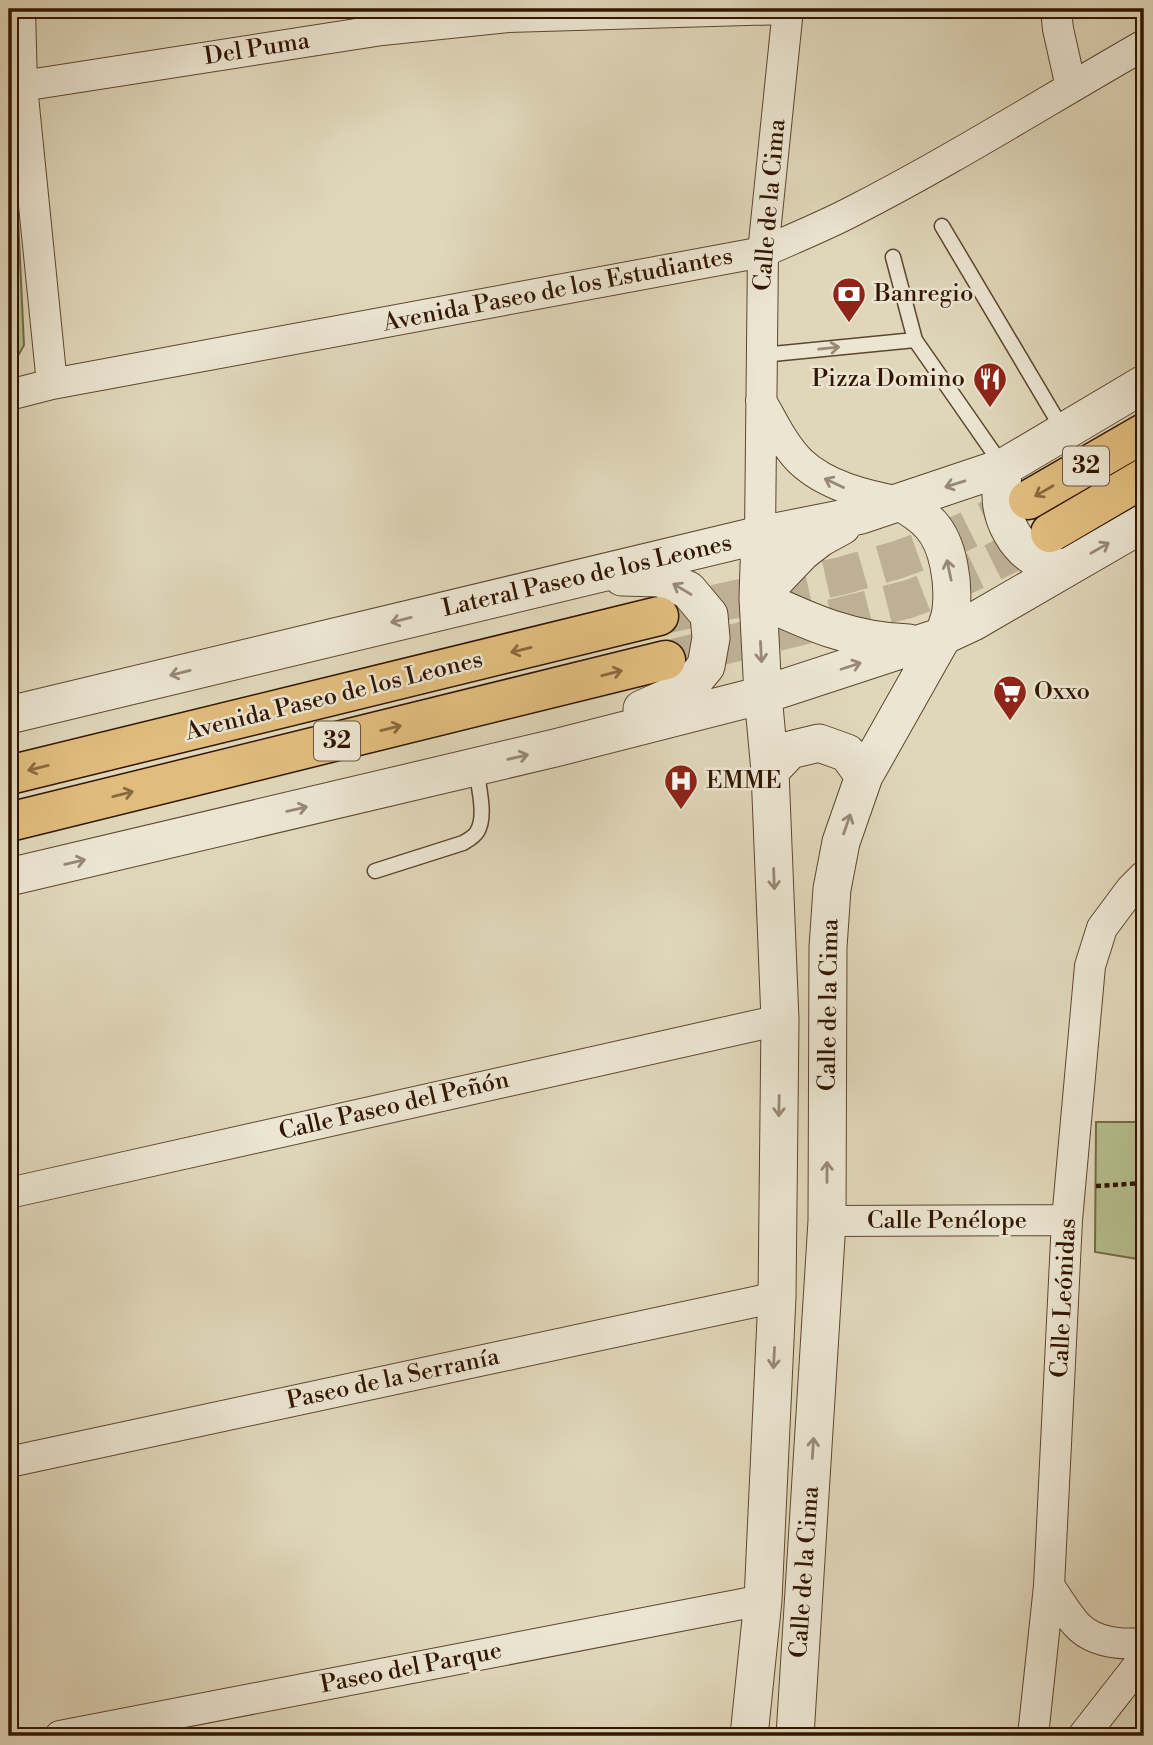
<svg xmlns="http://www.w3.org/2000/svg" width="1153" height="1745" viewBox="0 0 1153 1745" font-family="'Libre Bodoni',serif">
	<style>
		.green { fill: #b5bd8d; stroke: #746a46; stroke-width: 2 }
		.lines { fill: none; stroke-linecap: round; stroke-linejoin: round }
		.primary-tunnel { stroke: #bdb095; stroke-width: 38; stroke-dasharray: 38 19; stroke-linecap: butt }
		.service-casing { stroke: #5e462e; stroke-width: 17 }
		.minor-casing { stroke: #5e462e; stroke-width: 32 }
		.tertiary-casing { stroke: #5e462e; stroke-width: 39 }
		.primary-casing { stroke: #321600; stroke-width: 41 }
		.path { stroke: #321600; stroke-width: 4.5; stroke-dasharray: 5 3.5; stroke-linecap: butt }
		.service { stroke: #ebe5d2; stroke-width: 14 }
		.minor { stroke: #ebe5d2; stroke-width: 30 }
		.tertiary { stroke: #ebe5d2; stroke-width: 37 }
		.primary { stroke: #e0bc7d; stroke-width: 38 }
		.oneway { stroke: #988874 }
		.oneway2 { stroke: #89693e }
		.labels { text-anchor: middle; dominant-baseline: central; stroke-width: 5; stroke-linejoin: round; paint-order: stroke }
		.shield { fill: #ebe5d2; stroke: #6a543f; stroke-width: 2 }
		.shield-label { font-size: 23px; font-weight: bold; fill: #321600 }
		.street-label { font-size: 24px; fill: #321600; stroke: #ebe5d2 }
		.poi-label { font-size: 24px; fill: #321600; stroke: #ebe5d2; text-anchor: start }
	</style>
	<rect width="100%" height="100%" fill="#e0d7ba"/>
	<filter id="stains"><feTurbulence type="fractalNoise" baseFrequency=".00286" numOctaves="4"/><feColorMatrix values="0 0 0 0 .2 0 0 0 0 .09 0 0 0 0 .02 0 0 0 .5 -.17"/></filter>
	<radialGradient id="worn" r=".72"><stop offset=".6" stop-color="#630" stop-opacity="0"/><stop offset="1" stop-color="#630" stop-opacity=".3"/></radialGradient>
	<path class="green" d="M9,26L24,345L9,372Z
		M1096,1122H1144V1260L1095,1252Z"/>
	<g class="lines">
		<path class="primary-tunnel" d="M659,616L841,576L897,560L933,547L1028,500
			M666,660L909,599C958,581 1004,557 1050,533"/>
		<g class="service-casing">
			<path id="service" d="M942,226L1063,430
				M893,257L915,340
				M762,355L915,340L1002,465
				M375,871L463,843C468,840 474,837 477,832C487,817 478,785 476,768"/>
		</g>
		<g class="minor-casing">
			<path id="minor" d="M20,9L22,86L52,384
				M1056,9L1058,29L1071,87
				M22,86L382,30L508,17L785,9
				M9,395L52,384L763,252C792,239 822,227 851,212C951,161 1046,101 1144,45
				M761,401C773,421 783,444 800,461C826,486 865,495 900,502
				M760,535L763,252L788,9
				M9,1193L780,1020
				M827,1221L1067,1220
				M9,1462L777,1297
				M1049,1586C1058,1598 1066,1613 1076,1624C1093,1643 1120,1645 1144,1643
				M60,1736L763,1600
				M1033,1736L1049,1586L1067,1220L1090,966L1102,928L1131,889L1144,876
				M1083,1736L1144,1658"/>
		</g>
		<g class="tertiary-casing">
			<path id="tertiary" d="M1004,467C1003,477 1001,486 1001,495C1001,520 1016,548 1038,559C1046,564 1056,566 1064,569
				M842,526L820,538L802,552L758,598C809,622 851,641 909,643
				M622,577L660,578L688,590L709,615L711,638L706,666L687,689L642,709
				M9,715L760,535L861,515L1004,467L1144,384
				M770,771L790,750L819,743L847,753L864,776
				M9,877L555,748L763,695L943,636L973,622L1144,523
				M749,1736L763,1600L777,1297L780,1020L770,771L763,695L758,598L760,535
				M795,1736L827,1221L828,947L832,889L841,842L864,776L943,636C946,628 950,619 951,610C954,584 949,545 931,525C922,515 911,508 900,502"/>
		</g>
		<g class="primary-casing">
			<path id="primary" d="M1028,500L1144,433
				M1050,533L1144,478
				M9,775L659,616
				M9,822L666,660"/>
		</g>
		<path class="path" d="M1096,1186L1144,1183"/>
		<use href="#service" class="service"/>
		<use href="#minor" class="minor"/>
		<use href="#tertiary" class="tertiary"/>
		<use href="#primary" class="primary"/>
	</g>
	<defs><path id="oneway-shaft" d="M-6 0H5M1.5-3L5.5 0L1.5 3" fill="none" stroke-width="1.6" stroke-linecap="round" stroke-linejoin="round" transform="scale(1.75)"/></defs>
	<g class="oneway">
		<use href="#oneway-shaft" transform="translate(829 348) rotate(-6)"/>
		<use href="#oneway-shaft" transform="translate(834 483) rotate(-155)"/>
		<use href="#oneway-shaft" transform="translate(955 484) rotate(163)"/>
		<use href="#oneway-shaft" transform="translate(1100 548) rotate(-30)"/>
		<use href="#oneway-shaft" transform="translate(949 570) rotate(-102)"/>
		<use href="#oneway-shaft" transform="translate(682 589) rotate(-149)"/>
		<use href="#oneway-shaft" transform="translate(401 620) rotate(166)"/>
		<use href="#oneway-shaft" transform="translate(761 652) rotate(87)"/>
		<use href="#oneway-shaft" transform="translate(851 666) rotate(-18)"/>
		<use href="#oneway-shaft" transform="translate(180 673) rotate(166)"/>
		<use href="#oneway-shaft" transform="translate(518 757) rotate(-13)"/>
		<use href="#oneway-shaft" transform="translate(297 809) rotate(-13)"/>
		<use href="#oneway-shaft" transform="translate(847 824) rotate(-71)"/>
		<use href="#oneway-shaft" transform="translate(75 862) rotate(-13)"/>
		<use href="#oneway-shaft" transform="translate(774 879) rotate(88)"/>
		<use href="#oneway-shaft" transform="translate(779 1106) rotate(91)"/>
		<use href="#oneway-shaft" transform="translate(827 1172) rotate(-90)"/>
		<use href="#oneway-shaft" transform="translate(774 1358) rotate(93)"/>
		<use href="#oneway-shaft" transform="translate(813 1448) rotate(-86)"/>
	</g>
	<g class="oneway2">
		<use href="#oneway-shaft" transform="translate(1044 491) rotate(150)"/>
		<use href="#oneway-shaft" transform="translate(521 650) rotate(166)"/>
		<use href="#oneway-shaft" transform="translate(612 673) rotate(-14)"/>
		<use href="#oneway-shaft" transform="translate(391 728) rotate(-14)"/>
		<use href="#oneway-shaft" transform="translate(38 768) rotate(166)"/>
		<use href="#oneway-shaft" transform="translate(123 794) rotate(-14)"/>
	</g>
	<defs>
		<g id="bank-pin" transform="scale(1.75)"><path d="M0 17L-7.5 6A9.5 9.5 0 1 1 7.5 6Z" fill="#8f2418" stroke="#ebe5d2"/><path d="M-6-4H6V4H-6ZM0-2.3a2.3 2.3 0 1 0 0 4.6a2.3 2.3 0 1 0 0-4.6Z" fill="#fff"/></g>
		<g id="restaurant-pin" transform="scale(1.75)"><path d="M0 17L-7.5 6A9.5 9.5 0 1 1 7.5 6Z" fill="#8f2418" stroke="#ebe5d2"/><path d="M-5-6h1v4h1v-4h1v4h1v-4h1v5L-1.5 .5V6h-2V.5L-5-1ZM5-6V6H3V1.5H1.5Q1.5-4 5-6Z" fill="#fff"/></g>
		<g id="supermarket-pin" transform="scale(1.75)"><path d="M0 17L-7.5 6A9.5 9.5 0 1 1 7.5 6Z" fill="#8f2418" stroke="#ebe5d2"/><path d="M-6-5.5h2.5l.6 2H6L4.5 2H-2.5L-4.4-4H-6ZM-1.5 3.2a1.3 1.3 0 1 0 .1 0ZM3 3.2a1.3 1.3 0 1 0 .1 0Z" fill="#fff"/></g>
		<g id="hospital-pin" transform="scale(1.75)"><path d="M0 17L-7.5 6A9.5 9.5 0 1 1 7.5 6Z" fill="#8f2418" stroke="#ebe5d2"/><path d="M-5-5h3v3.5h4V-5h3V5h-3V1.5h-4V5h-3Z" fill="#fff"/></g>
	</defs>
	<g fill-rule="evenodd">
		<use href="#bank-pin" x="849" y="294"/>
		<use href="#restaurant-pin" x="990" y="379"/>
		<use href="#supermarket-pin" x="1010" y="692"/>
		<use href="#hospital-pin" x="681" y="781"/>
	</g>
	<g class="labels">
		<g class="shield">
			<rect x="1063" y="446.5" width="46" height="39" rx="5"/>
			<rect x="314" y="721.5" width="46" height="39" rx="5"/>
		</g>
		<g class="shield-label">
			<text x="1086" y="466">32</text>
			<text x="337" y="741">32</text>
		</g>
		<g class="street-label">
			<text transform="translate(257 49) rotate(-9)">Del Puma</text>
			<text transform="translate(770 205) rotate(-85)">Calle de la Cima</text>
			<text transform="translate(558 290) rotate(-11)">Avenida Paseo de los Estudiantes</text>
			<text transform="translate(587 576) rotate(-13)">Lateral Paseo de los Leones</text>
			<text transform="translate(334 696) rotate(-14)">Avenida Paseo de los Leones</text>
			<text transform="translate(829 1005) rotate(-89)">Calle de la Cima</text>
			<text transform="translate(394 1106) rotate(-13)">Calle Paseo del Peñón</text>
			<text x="947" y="1221">Calle Penélope</text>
			<text transform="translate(1064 1298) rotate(-87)">Calle Leónidas</text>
			<text transform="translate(393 1379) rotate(-12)">Paseo de la Serranía</text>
			<text transform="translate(805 1572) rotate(-86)">Calle de la Cima</text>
			<text transform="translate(411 1668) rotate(-11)">Paseo del Parque</text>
		</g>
		<g class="poi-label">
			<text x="874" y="294">Banregio</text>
			<text x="965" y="379" text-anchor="end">Pizza Domino</text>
			<text x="1034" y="692">Oxxo</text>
			<text x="706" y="781">EMME</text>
		</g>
	</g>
	<rect width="1153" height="1745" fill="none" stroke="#e0d7ba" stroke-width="35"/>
	<rect x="10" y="10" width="1132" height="1724" fill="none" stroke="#321600" stroke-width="3.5"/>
	<rect x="18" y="18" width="1118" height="1710" fill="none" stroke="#321600" stroke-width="2"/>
	<rect width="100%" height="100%" filter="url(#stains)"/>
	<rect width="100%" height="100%" fill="url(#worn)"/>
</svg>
